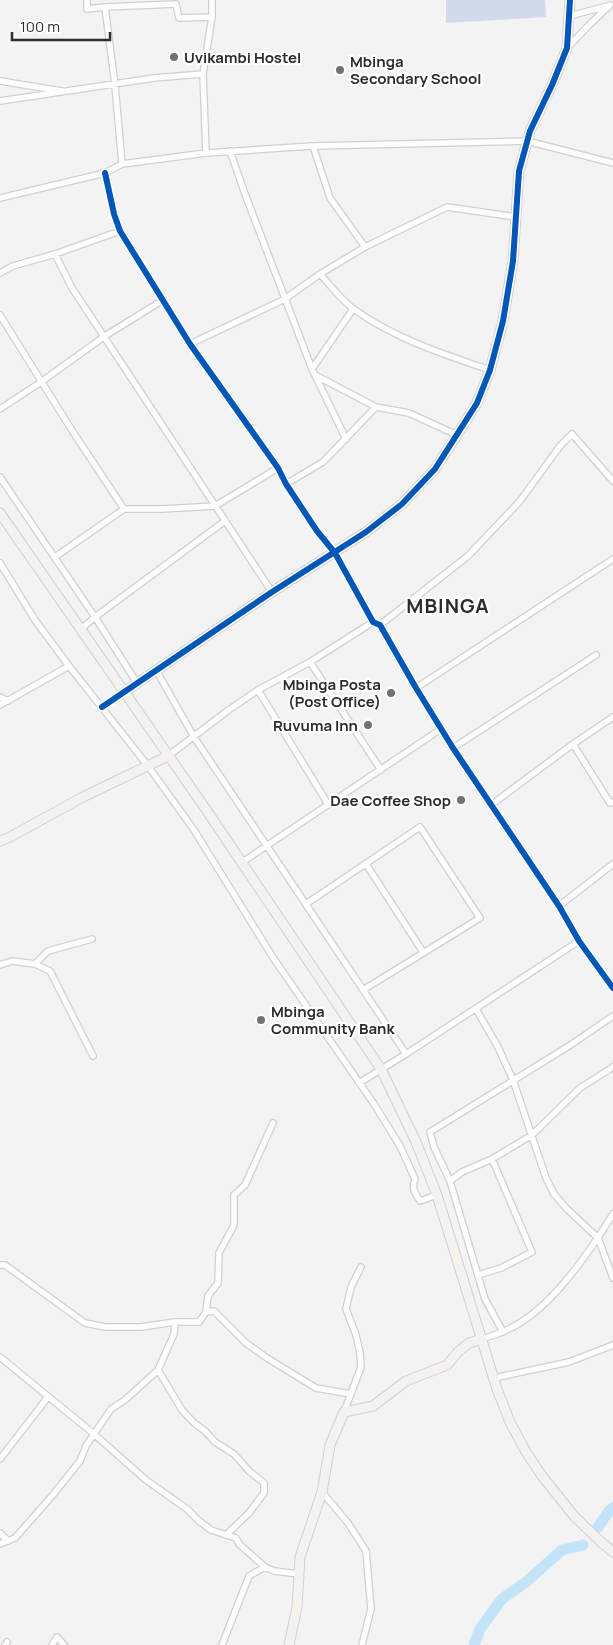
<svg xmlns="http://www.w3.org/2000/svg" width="613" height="1645" viewBox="0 0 613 1645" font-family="Manrope,sans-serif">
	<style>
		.pitch { fill: #d3daeb }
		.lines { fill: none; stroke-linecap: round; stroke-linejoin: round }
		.river { stroke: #c3e3f9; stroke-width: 11 }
		.street-casing { stroke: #d0d0d2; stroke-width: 8 }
		.secondary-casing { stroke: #d0d0d2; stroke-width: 11 }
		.street { stroke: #fdfdfd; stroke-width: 5.5 }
		.secondary { stroke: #f4f1ee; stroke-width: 9 }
		.cycleway-casing { stroke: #fff; stroke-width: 9 }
		.cycleway { stroke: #0057b8; stroke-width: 6 }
		.poi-dot { fill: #727273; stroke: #fff; stroke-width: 2 }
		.labels { text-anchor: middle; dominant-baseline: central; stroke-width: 4.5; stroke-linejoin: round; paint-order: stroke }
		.poi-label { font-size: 15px; font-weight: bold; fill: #2c2c2d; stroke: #fff; text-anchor: start }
		.district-label { font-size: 20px; font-weight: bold; letter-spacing: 1px; fill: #2c2c2d; stroke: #fff }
	</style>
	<rect width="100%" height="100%" fill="#f3f3f4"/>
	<path class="pitch" d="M446,0H545L546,17L446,23Z"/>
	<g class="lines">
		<path class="river" d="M598,1527L609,1511L613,1508
			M474,1645L480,1629L502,1599L526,1582L562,1550L583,1545"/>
		<g class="street-casing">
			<path id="street" d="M87,0V9L105,7L115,85L122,164
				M105,7L176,4L179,18L212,17
				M569,16L608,6
				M567,48L589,25L610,5
				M0,81L62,91
				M0,101L154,78L203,74
				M313,146L330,198L365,247
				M230,151L245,194L312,369L346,439
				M206,153L203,74L212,17V0
				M105,173L114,214L120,231L190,344L278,468L286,484L317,531L335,553L373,622L380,625L416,688L453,748L559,906L579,941L613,988
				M0,198L105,173L122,164L206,153L313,146L527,141L613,163
				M55,254L72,288L272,592
				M0,273L13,266L55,254L120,231
				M320,274C331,286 342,301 355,310C396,339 443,354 490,370
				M0,315L73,432L124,509L55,557
				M190,344L285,299L320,274L365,247L447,207L516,217
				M312,369L353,309
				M315,375L376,407L409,413L457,435
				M0,409L41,382L105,336L163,300
				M0,477L95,617L137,683
				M286,484L323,462L376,407
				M124,509H162L215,506L278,468
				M0,563L35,620L69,666L148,766L194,830L274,959L374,1104L400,1146L415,1179C411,1188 415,1193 420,1201L437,1195
				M380,625L468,556L520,501L560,446L572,434L613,481
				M81,629L95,617L225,521
				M310,662L381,770
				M156,670L194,737L406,1054
				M416,688L613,559
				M258,690L328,804
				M0,697L8,701
				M0,705L69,666
				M102,707L124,692
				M573,744L610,803L613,802
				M453,748L596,655
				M168,756L230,709L258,690L310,662L373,622
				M491,805L573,744L613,717
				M241,863L441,729
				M366,864L423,952
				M306,904L420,827L480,918L363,990
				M559,906L613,864
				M35,964L48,951L92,939
				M0,965L12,961L35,964L50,971L93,1056
				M476,1009L498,1047L513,1080L546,1178L554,1194L567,1209L598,1238L613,1278
				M359,1083L406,1054L579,941
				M450,1181L462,1172L492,1159L532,1135L580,1088L613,1067
				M0,1265H5L85,1323L105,1327H141L175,1322H199L206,1312L208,1296L218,1283L219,1253L234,1225V1195L245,1185L273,1123
				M478,1275L501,1268L532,1252L492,1159
				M206,1312L214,1311L246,1343L267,1358L316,1388L351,1394
				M503,1332L485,1299L450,1181L434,1147L430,1132L572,1044L613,1016
				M482,1339C499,1334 516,1327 530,1316C562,1292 592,1248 613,1214
				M0,1357L94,1434L146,1480L187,1509L199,1521L211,1530L236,1538L239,1544L265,1567
				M158,1370L182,1410L194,1423L205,1431L215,1442L234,1454L249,1471L264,1483V1493L249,1513L226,1535
				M494,1378L569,1362L613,1345
				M344,1412L361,1367L360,1353L356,1335L346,1309L351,1287L361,1267
				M0,1459L48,1397
				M322,1492L348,1523L366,1551L371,1609L362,1645
				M0,1533L8,1541
				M0,1544L15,1538L52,1496L80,1461L86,1446L111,1409L125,1400L158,1370L174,1334L175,1322
				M5,1645L7,1642
				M52,1645L57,1637L64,1645
				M222,1645L249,1576L265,1567L274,1571L299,1574"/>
		</g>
		<g class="secondary-casing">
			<path id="secondary" d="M0,513L205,808L381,1069L416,1142L437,1195L497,1389L510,1422L526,1452L542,1476L574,1516L601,1542L613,1552
				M124,692L272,592L366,532L402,504L435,469L457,435L477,403L490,370L503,321L513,261L519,171L530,131L552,85L567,48L570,0
				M0,841L10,837L83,797L168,756
				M289,1645L297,1607L300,1557L322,1492L330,1445L344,1412L373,1406L406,1381L447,1365L458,1352L469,1343L482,1339"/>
		</g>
		<use href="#street" class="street"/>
		<use href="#secondary" class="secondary"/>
		<g class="cycleway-casing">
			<path id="cycleway" d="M105,173L114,214L120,231L190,344L278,468L286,484L317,531L335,553L373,622L380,625L416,688L453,748L559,906L579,941L613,988
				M102,707L272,592L366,532L402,504L435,469L477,403L490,370L503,321L513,261L519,171L530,131L552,85L567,48L570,0"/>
		</g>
		<use href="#cycleway" class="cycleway"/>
	</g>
	<g class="poi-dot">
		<circle cx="174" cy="57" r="5"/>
		<circle cx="340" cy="70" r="5"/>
		<circle cx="391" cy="693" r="5"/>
		<circle cx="368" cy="725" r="5"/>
		<circle cx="461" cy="800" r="5"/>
		<circle cx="261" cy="1020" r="5"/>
	</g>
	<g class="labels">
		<g class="poi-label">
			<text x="184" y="57">Uvikambi Hostel</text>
			<text x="350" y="61">Mbinga<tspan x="350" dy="17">Secondary School</tspan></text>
			<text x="381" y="684" text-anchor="end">Mbinga Posta<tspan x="381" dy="17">(Post Office)</tspan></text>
			<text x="358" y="725" text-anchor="end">Ruvuma Inn</text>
			<text x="451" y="800" text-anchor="end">Dae Coffee Shop</text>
			<text x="271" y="1011">Mbinga<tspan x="271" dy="17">Community Bank</tspan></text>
		</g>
		<g class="district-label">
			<text x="448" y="605">MBINGA</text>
		</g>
	</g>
	<path d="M12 32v8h98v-8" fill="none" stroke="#2c2c2d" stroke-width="2.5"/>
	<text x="20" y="32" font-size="15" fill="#2c2c2d" stroke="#ffffff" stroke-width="4" paint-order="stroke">100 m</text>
</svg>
